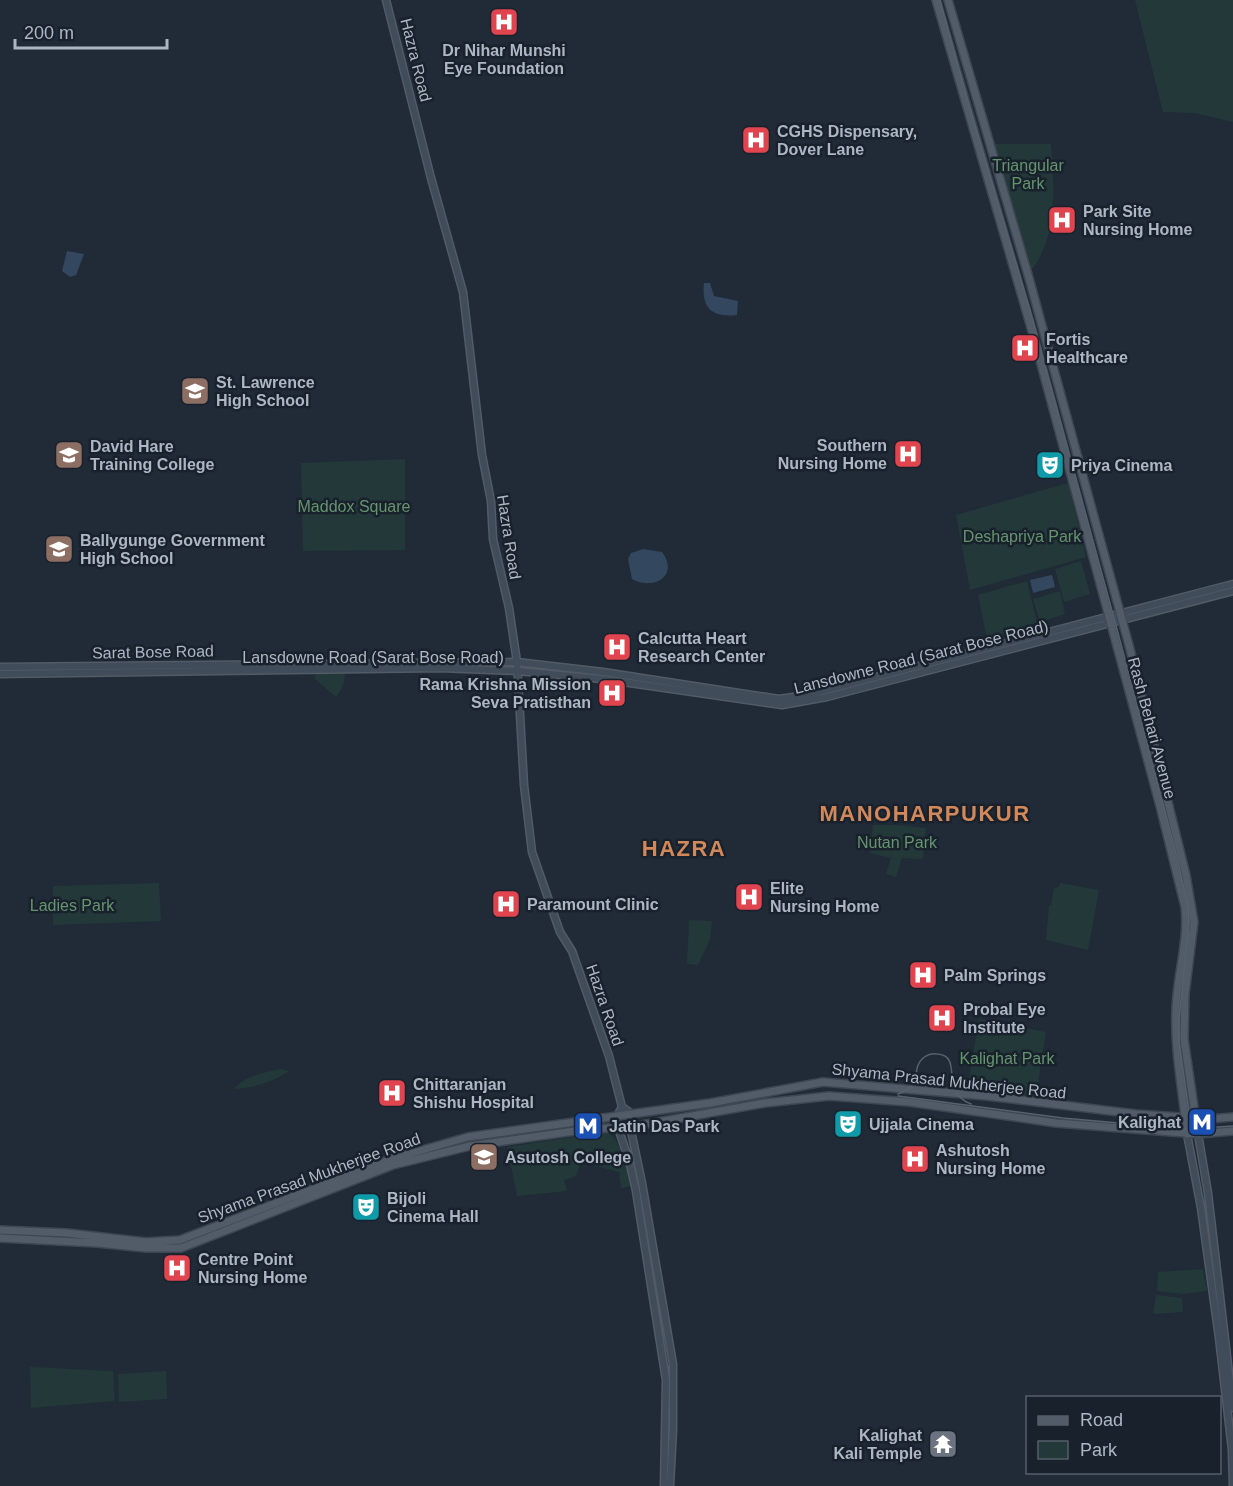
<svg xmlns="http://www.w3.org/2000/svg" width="1233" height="1486" viewBox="0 0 1233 1486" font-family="Arial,sans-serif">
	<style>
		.green { fill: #233839 }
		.water { fill: #33475f }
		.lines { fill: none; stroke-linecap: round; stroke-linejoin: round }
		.secondary-casing { stroke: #515a65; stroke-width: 9 }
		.primary-casing { stroke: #3d4651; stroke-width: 10 }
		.secondary { stroke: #414c5a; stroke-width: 6 }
		.primary { stroke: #515c68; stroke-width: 7 }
		.tram { stroke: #55616f; stroke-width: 1.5 }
		.labels { text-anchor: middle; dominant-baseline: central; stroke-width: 5; stroke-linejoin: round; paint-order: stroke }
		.poi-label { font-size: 16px; font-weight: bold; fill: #adb7c4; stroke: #19222c; text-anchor: start }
		.street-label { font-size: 16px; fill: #adb7c4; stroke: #19222c }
		.park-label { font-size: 16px; fill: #65946e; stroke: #19222c }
		.district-label { font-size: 22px; font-weight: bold; letter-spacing: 1.5px; fill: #d3885a; stroke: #19222c }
	</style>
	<rect width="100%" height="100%" fill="#202b37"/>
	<path class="green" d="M1135,0H1233V122L1194,113L1163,112Z
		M993,144H1051C1054,187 1059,236 1030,272Z
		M405,459V550L303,551L301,463Z
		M1068,483L1086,557L970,590L956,515Z
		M1081,561L1090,594L1064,602L1055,569Z
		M1027,581L1037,623L987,639L978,595Z
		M1060,591L1065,614L1040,622L1033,599Z
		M318,671H345C345,681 343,689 336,697L314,678Z
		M873,825H899L926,828L923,859L902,858L896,877L886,874L891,858L870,853Z
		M159,883L161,921L53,925V886Z
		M1060,883L1099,890L1088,950L1046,940L1049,906L1051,905L1054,888L1059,887Z
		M689,920L712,921L710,939L698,965L687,964Z
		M979,1019L1046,1032L1036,1097L968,1085Z
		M281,1069L289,1071C273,1082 253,1088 234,1089C247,1075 263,1073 281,1069Z
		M608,1132C624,1146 627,1167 631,1186L621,1188L619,1172L581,1162L576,1176L564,1180L567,1191L517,1196L507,1147Z
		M1203,1269L1207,1291L1183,1294L1157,1291L1158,1272Z
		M1156,1295L1182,1298L1183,1312L1153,1314Z
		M30,1367L113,1371L115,1401L31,1408Z
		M166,1371L167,1399L119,1402L118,1374Z"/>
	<path class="water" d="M67,251L84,254L76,275L70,277L62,271Z
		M704,283H710L714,296L738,301L737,315C713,318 701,309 704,283Z
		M643,549L662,552C680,576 653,591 632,579L628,559L631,553Z
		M1052,575L1055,587L1033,593L1030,580Z"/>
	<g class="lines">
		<g class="secondary-casing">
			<path id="secondary" d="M386,0L431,178L463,292L482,455L491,501L493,539L509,608L517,662L524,785L532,852L560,932L572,951L609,1056L622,1107
				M0,667L517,662L603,672L779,699L807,695L1233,584
				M0,674L440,668L518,671L602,679L782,705L827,697L1233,591
				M622,1107L632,1114L631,1131L642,1183L673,1364V1429L670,1486
				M622,1107L617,1116L618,1128L629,1160L636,1191L666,1380L664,1486
				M1187,1134L1201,1208L1219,1338L1232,1450L1233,1486
				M1198,1134L1208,1193L1233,1408"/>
		</g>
		<g class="primary-casing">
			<path id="primary" d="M936,0L1034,338L1160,806L1185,907C1189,940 1177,975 1176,1009C1174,1051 1183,1092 1187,1134
				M948,0L1029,278L1130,649L1186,875L1194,922L1185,994L1184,1039L1198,1134
				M0,1230L67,1233L146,1242L180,1240L391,1159L468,1137L710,1103L823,1082L987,1096L1136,1114L1209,1119L1233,1117
				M0,1238L97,1243L146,1248H181L393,1165L470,1146L582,1130L636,1126L765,1103L829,1096L909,1102L1056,1123L1198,1134L1233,1131"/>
		</g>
		<use href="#secondary" class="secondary"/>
		<use href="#primary" class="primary"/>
		<path class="tram" d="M940,0L968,102L1030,310L1118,633L1177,857L1188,907L1189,923L1179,1020V1042L1190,1119L1196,1126L1206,1129
			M898,1094C926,1084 909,1071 923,1058C927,1055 932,1053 937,1054C957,1055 949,1076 954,1088C957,1096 963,1101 971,1104
			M898,1096L1063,1118L1186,1129L1233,1126"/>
	</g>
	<defs>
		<g id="hospital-square" transform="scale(1.5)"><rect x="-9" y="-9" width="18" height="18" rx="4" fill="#e0444e" stroke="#19222c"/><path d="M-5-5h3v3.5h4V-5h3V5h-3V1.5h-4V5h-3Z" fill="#fff"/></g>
		<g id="school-square" transform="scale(1.5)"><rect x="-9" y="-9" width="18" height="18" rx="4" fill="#8d6e63" stroke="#19222c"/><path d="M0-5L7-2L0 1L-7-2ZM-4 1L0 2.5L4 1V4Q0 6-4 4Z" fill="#fff"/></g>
		<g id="university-square" transform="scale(1.5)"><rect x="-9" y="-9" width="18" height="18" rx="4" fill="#8d6e63" stroke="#19222c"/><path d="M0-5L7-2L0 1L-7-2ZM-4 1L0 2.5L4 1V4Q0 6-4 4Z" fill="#fff"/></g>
		<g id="theatre-square" transform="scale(1.5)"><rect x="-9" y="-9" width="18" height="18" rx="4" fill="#0f9aa8" stroke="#19222c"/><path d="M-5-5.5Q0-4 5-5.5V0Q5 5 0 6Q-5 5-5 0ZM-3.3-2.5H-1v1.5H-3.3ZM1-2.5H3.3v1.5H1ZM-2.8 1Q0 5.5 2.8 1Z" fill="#fff"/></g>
		<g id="metro-square" transform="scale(1.5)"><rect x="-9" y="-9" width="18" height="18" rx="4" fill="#1a4fb4" stroke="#19222c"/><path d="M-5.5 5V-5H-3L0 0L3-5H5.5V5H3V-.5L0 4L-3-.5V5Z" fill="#fff"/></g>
		<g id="temple-square" transform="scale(1.5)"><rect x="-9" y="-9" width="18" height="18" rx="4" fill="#6b7280" stroke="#19222c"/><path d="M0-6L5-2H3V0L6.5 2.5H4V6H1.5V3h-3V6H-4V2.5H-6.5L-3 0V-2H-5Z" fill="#fff"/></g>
	</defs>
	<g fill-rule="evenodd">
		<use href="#hospital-square" x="504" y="22"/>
		<use href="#hospital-square" x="756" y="140"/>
		<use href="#hospital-square" x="1062" y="220"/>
		<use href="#hospital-square" x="1025" y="348"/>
		<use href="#school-square" x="195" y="391"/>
		<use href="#hospital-square" x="908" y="454"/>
		<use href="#university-square" x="69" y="455"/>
		<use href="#theatre-square" x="1050" y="465"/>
		<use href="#school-square" x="59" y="549"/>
		<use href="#hospital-square" x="617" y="647"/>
		<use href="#hospital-square" x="612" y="693"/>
		<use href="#hospital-square" x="749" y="897"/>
		<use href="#hospital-square" x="506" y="904"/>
		<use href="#hospital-square" x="923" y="975"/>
		<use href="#hospital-square" x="942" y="1018"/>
		<use href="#hospital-square" x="392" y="1093"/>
		<use href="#metro-square" x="1202" y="1122"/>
		<use href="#theatre-square" x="848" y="1124"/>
		<use href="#metro-square" x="588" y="1126"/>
		<use href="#university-square" x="484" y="1157"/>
		<use href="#hospital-square" x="915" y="1159"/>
		<use href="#theatre-square" x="366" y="1207"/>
		<use href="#hospital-square" x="177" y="1268"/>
		<use href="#temple-square" x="943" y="1444"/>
	</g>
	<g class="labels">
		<g class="poi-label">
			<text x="504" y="50" text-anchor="middle">Dr Nihar Munshi<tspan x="504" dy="18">Eye Foundation</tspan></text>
			<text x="777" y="131">CGHS Dispensary,<tspan x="777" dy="18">Dover Lane</tspan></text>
			<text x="1083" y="211">Park Site<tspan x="1083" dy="18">Nursing Home</tspan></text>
			<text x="1046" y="339">Fortis<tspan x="1046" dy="18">Healthcare</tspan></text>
			<text x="216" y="382">St. Lawrence<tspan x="216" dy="18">High School</tspan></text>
			<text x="887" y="445" text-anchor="end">Southern<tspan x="887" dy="18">Nursing Home</tspan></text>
			<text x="90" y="446">David Hare<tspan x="90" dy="18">Training College</tspan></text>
			<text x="1071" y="465">Priya Cinema</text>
			<text x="80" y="540">Ballygunge Government<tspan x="80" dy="18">High School</tspan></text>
			<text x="638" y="638">Calcutta Heart<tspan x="638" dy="18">Research Center</tspan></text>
			<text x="591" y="684" text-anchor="end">Rama Krishna Mission<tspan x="591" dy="18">Seva Pratisthan</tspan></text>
			<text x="770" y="888">Elite<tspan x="770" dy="18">Nursing Home</tspan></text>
			<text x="527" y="904">Paramount Clinic</text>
			<text x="944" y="975">Palm Springs</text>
			<text x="963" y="1009">Probal Eye<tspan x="963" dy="18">Institute</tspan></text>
			<text x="413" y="1084">Chittaranjan<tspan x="413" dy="18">Shishu Hospital</tspan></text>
			<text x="1181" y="1122" text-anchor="end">Kalighat</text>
			<text x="869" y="1124">Ujjala Cinema</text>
			<text x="609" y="1126">Jatin Das Park</text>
			<text x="936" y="1150">Ashutosh<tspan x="936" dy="18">Nursing Home</tspan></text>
			<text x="505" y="1157">Asutosh College</text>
			<text x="387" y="1198">Bijoli<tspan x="387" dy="18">Cinema Hall</tspan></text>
			<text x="198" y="1259">Centre Point<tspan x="198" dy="18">Nursing Home</tspan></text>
			<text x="922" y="1435" text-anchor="end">Kalighat<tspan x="922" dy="18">Kali Temple</tspan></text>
		</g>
		<g class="street-label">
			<text transform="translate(416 60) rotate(76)">Hazra Road</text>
			<text transform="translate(509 537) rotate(81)">Hazra Road</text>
			<text transform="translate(153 652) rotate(-1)">Sarat Bose Road</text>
			<text x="373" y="657">Lansdowne Road (Sarat Bose Road)</text>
			<text transform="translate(921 657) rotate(-14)">Lansdowne Road (Sarat Bose Road)</text>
			<text transform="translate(1152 728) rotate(75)">Rash Behari Avenue</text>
			<text transform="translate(605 1005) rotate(71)">Hazra Road</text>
			<text transform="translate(949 1081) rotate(6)">Shyama Prasad Mukherjee Road</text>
			<text transform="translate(309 1178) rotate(-20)">Shyama Prasad Mukherjee Road</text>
		</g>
		<g class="park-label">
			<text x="1028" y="165">Triangular<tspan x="1028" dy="18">Park</tspan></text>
			<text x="354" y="506">Maddox Square</text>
			<text x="1022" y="536">Deshapriya Park</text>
			<text x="897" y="842">Nutan Park</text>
			<text x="72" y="905">Ladies Park</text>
			<text x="1007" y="1058">Kalighat Park</text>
		</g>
		<g class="district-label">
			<text x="925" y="813">MANOHARPUKUR</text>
			<text x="684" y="848">HAZRA</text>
		</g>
	</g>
	<rect x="1026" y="1396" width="195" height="78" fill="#19222c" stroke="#545e69" stroke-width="1.5"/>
	<rect x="1038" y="1416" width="30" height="9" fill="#515c68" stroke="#545e69" stroke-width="1.5"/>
	<text x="1080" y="1426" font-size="18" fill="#adb7c4">Road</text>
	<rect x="1038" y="1441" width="30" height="18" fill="#233839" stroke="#545e69" stroke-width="1.5"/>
	<text x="1080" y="1456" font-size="18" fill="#adb7c4">Park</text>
	<path d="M15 39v9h152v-9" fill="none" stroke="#adb7c4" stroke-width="3"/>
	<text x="24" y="39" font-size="18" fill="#adb7c4" stroke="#19222c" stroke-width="4.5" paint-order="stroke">200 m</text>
</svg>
